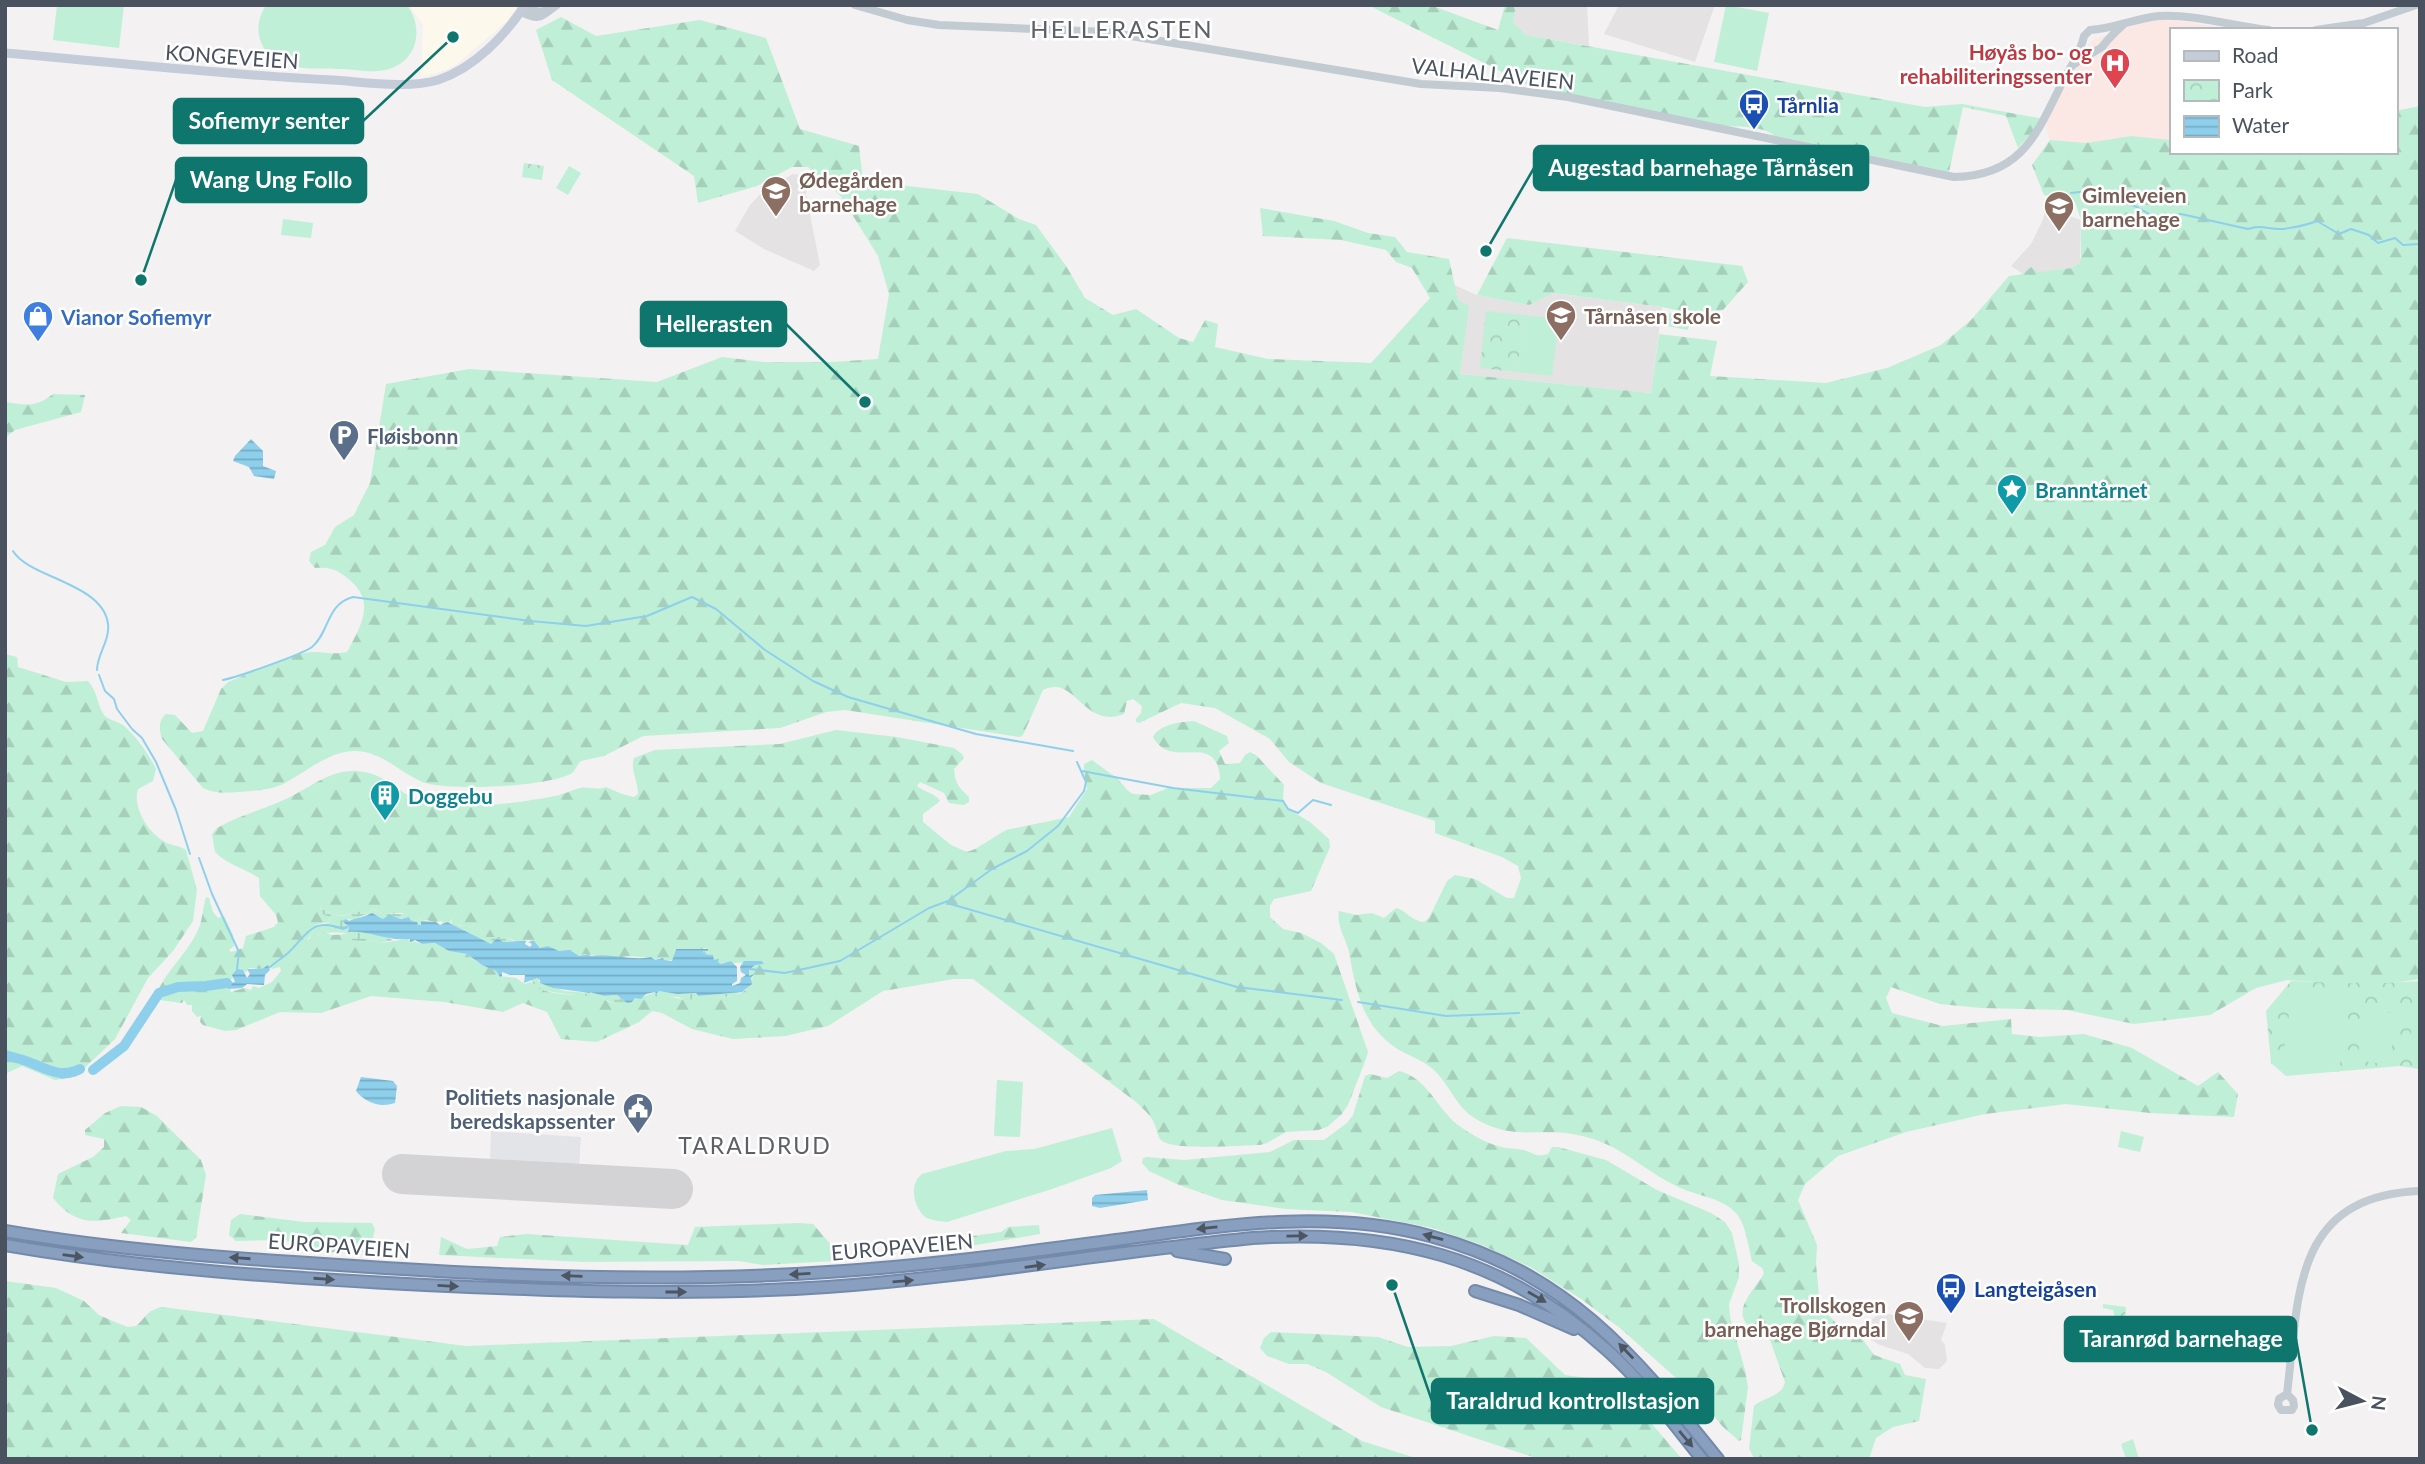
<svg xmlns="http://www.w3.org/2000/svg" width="2425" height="1464" viewBox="0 0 2425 1464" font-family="Lato,sans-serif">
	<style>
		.commercial { fill: #fcf9ec }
		.education { fill: #e4e2e3 }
		.medical { fill: #fbe7e3 }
		.airport { fill: #e3e4e8 }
		.forest { fill: url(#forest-firs); fill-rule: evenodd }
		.wetland { fill: url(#wetland-marsh) }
		.park { fill: url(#park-crowns) }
		.garden { fill: #c0efd7 }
		.water { fill: url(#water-rules) }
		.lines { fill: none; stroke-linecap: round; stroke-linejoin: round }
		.stream { stroke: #8ed0ec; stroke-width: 2 }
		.river { stroke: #8ed0ec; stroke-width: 10 }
		.runway { stroke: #d3d3d6; stroke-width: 40 }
		.motorway-casing { stroke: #748aab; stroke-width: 14 }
		.tertiary { stroke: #c2cad2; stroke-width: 8 }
		.secondary { stroke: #c4ccd9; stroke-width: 9 }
		.motorway { stroke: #899fbf; stroke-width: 10 }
		.oneway { fill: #4c5663 }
		.labels { text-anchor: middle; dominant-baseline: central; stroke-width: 5; stroke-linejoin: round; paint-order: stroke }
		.health-label { font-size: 21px; font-weight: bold; fill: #be3a42; stroke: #fff; text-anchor: end }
		.street-label { font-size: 21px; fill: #49525e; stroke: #fff }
		.transit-label { font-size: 21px; font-weight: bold; fill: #164399; stroke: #fff; text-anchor: start }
		.education-label { font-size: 21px; font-weight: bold; fill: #785e54; stroke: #fff; text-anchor: start }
		.shop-label { font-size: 21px; font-weight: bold; fill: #366cbe; stroke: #fff; text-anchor: start }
		.service-label { font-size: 21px; font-weight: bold; fill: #4e5e75; stroke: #fff; text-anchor: start }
		.culture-label { font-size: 21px; font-weight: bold; fill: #0d838f; stroke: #fff; text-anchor: start }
		.neighbourhood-label { font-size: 23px; letter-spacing: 2px; fill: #5d6066; stroke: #fff }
		.quarter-label { font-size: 24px; letter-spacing: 2px; fill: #5d6066; stroke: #fff }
		.leader { fill: none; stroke: #0f766e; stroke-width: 2.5 }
		.callout-dot { fill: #0f766e; stroke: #fff; stroke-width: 2.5 }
		.callout { fill: #0f766e; stroke: #0f766e; stroke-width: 2.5 }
		.callout-label { font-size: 23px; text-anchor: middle; font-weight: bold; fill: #fff }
	</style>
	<defs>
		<pattern id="forest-firs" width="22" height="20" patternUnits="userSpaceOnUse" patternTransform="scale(1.75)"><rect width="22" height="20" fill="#c0efd7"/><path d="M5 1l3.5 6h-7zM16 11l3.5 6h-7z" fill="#a6cfbb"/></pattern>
		<pattern id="wetland-marsh" width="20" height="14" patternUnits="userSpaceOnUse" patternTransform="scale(1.75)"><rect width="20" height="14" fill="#c0efd7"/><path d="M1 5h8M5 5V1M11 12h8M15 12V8" fill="none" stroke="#a6cfbb"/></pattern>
		<pattern id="park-crowns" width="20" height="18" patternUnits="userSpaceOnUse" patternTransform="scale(1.75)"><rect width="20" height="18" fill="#c0efd7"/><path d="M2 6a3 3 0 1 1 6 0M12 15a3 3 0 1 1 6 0" fill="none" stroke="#a6cfbb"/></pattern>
		<pattern id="water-rules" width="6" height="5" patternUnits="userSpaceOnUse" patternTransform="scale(1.75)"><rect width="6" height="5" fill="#8ed0ec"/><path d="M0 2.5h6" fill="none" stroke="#76abc2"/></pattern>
	</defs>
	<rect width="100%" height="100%" fill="#f3f1f1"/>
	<path class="commercial" d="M409,5H518L508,20L457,64L446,70L421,77L423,25Z"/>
	<path class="education" d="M1516,5H1587L1589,46L1525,35L1513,22Z
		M1619,5H1715L1695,62L1604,34Z
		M793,174L801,175L808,183L806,194L820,265L814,271L764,249L735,231L750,205L763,191Z
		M2046,209L2081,220L2080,262L2072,268L2023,274L2011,266L2031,244L2042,222Z
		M1454,285L1477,295L1529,305L1552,293L1662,307L1651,393L1460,374L1468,306L1458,300Z
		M1881,1313L1947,1323L1941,1340L1945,1345L1947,1361L1939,1369L1925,1368L1908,1354L1880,1345L1864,1336V1325Z"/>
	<path class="medical" d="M2165,19L2238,30H2171V140L2131,136L2086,143L2050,140L2044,119L2074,60L2093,40L2138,24Z"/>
	<path class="airport" d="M491,1131L581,1137L579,1167L490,1162Z"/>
	<path class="forest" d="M1368,5H1430L1498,30L1505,5H1516L1513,22L1526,35L1925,107L1962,104L2044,119L2018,148L2006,116L1963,107L1949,172L1775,136C1760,124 1737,128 1719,125L1534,88Z
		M561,17L596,36L700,20L766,38L800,129L859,146L863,181L978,194L1019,219L1036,225L1066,266L1085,298L1113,315L1136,309L1179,338L1193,342L1205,320L1218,324L1215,347L1268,359L1371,363L1430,298L1412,268L1396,262L1386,250L1341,240L1263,236L1260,208L1334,221L1368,233L1395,237L1407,252L1449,259L1458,300L1469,306L1460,374L1651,393L1659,334L1717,341L1710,376L1826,383L1887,368L1941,345L1971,320L2009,276L2023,274L2031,267L2038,272L2072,268L2080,262L2081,256V220L2075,202L2044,195L2032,165L2050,140L2086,143L2131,136L2171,140V152H2395V111L2420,106V979L2373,986L2287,980L2256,988L2210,1015L2134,1024L2067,1010L1981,1008L1940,1004L1891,987L1886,998L1892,1013L1943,1026L2011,1019L2012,1034L2040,1037L2084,1034L2132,1048L2198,1086L2218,1072L2238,1094L2234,1117L2150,1113L2066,1104L1985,1114L1906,1132L1838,1156L1805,1184L1798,1200L1817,1245L1816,1264L1820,1306L1835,1322L1858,1333L1874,1355L1900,1364L1905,1375L1926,1379L1919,1421L1893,1427L1876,1438L1869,1459H1754L1749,1448L1754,1406C1764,1397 1782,1397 1785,1382L1770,1340C1765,1332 1759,1333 1751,1328C1729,1311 1756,1289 1764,1273L1762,1268L1752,1261C1748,1246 1746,1222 1734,1211C1719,1197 1694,1195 1676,1186C1638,1167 1618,1141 1572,1134C1542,1129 1518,1138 1488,1125C1457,1112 1457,1096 1437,1073C1427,1062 1414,1058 1401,1051C1363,1029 1356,992 1349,952C1346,939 1336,925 1339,911L1356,915L1372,913L1384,918L1396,908C1408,911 1409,920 1424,922L1429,918L1447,881L1455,875L1475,879L1507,898H1514L1521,878L1518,866L1502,857L1435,833V821L1321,783L1289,762L1270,739L1215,708L1181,703L1139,723L1136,722V719L1141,713L1142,706L1133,699L1127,701L1124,714C1083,730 1076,674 1043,690L1023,735L1020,737L845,710L826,712L780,728L643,736L604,756L581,761C577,765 575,771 572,773C551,787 442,792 420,781C398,771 380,750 353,751C327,752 304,774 281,785C269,790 253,791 239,792C226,793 215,794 203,788L162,739C159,729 158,721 166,714L175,715L192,733L203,731L221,689L228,682C249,674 293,652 314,652C328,652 330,655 347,652C362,624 377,600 346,577C336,569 328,567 315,568L309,561L311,552L325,545L335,527L354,515L370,483L386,384L469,369L657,382L722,357L764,362H832L878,359L889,294L878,256L840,195L808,167H792L757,186L698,203L694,176L552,80L536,30Z
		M1507,238L1742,266L1748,282L1723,310L1697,315L1662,307L1553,293L1529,305L1477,295Z
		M53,394L85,395L81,412L15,430L5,438V402C27,405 35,408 53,394Z
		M5,654L17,657L18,667L66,682L88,681C98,692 97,705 104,715C108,720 117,721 123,725C137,737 148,753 156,769L153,781L138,789C132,807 148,833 165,842C172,846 179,845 186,850L197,890L193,921L173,951L148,978L115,1039L75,1077L55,1080L22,1066L7,1073L5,1078Z
		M1194,721L1227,736L1229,743L1219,751L1225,764L1240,763L1245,755L1250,752L1256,755L1284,785L1283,798L1288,809L1310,822L1329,839L1330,847L1311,891L1274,899L1270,906V917L1283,929L1301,933L1321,943L1334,954L1368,1052L1366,1059L1348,1105L1341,1115L1327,1127L1318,1130L1286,1132L1267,1143L1260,1145C1243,1145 1169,1152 1160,1139C1157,1135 1157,1128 1154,1123C1151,1115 1142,1108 1136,1102L973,979H954L883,991L828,1026L785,1036L733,1039L692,1029L662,1013L652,1011L639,1022L597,1042L561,1039L547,1012L523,1003L503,1012L444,1002L371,996L321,1013L280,1012L236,1030L225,1031L203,1025L200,1022L201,1016L197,1017L192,1011V1005H187L184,1000L182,1003L160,1000L156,994C167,970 185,956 196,934C203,922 202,910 206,897L209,898L213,912L218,918L224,916L233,935L234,946L229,950L231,952L243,948L246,936L274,927L278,922L276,915L260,896L259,878C244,868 228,865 215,852L212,834L217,828C239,815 263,810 286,799C308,789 329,770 355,771C389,773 395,793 422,801C455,812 519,803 555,796C563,795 571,790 580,788C589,786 597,791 606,787L622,794L634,797L638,794C638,781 630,769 634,758L655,750L780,744L836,730L897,737L954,748L962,754L964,758L954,769C955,783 959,788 969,797V802L964,805L949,803L944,793L920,782L917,786C924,792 935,793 940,801L923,814V822L951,845L967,852L975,849L1006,830L1069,817L1087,789L1084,772V764L1092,760L1118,779L1127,790L1133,794L1151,795L1168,788H1211L1220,779C1217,729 1172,772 1153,737C1160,724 1180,722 1194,721ZM320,908C333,914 341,920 354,911L368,913L373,909L383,914L401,913L434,922L442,921V924L446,922L450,924L451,919L457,924L480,930L486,937H507L517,942L529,940L541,948L548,946L559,951L570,950L578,956L585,954L616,958L628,956L653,958L655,960L660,958L664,960H674L675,949C684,951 698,950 706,948L708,951L704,950L703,954L713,955L714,960L721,964L762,961L764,964L755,965L749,970V976H753C746,1008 708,992 683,1000C678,997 652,994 646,996C642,997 639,998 635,998C630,1002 627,1004 621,1004C611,1004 603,998 594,996C573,993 547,998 531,982L525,984L516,978L499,976L496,971L477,962L467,954L449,951L435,943L422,944L407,939L381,943L376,940L364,942L351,940L348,934L332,935L324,932L307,940L318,924L330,922L329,917L318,911ZM269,966L272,969L280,967L281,971L272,982L259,988L253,986L251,990L244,988L231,992L227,981L233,978L236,970L246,972L249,968L262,969Z
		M1399,1071C1428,1078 1436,1108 1458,1125C1470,1134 1486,1143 1501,1147C1508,1149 1516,1148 1523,1150C1533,1152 1536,1158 1548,1154L1552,1147H1558L1606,1160L1657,1190L1711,1213L1725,1222L1732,1233L1739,1264V1277L1729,1304L1730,1317L1745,1370L1748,1387L1741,1440L1739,1441L1722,1426L1703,1402L1620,1328L1581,1299L1532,1268L1482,1245L1433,1228L1351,1212L1286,1209L1222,1200L1179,1185L1149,1171L1142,1163L1143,1158L1147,1157L1184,1160L1270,1152L1294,1140H1324L1347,1123L1353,1115L1365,1076L1370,1074L1387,1078Z
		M121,1106L141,1107L157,1116L201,1160L206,1175L196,1238L191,1242L121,1233L131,1220L126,1216C94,1223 76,1226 53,1198L58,1174L93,1157L104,1147V1139L85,1135V1130L105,1113Z
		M240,1214L304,1222L372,1223L375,1229L370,1250L357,1253L323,1252L283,1240L236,1241L229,1235L231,1220Z
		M799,1223L813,1224L838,1253L834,1261L763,1265L739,1261L583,1262L439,1255L441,1237L467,1249L497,1246L500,1237L527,1234L688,1245L695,1227Z
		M1039,1225L1040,1234L930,1253L929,1251L944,1240L1001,1232L1008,1227Z
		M5,1281L56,1288L84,1301L99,1315L115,1322L128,1327L136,1326C147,1317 145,1311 162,1307L466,1346L1154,1319L1362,1441L1419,1459H5Z
		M1271,1332L1378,1337L1408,1347L1451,1346L1494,1336L1526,1338L1565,1375L1616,1382L1682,1459H1539L1381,1407L1326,1372L1307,1364H1289L1267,1356L1260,1348L1264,1338Z"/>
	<path class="wetland" d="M318,908C333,912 339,922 354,911L368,913L373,909C387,919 407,909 421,919L424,917L427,920L421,921V925H417V922L411,921L409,917C399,920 393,917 383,919C376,913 363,912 356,920L346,919L343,922L349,927L348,932H371L393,940L380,943L376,940L364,942L351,940L347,934C341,932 322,932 317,935V937L308,942C315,924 312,930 330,922L329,917L317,911Z
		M452,919C458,924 459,928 468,924L469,927L480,930L486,937H507L513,941L503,942L497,938L491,944C477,940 466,930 451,925Z
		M534,978H538L540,983L565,991L589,993L590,991L604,996L617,995L627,1003C619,1007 614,1002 605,1000C585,993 564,996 543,990C537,988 534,985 530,979Z
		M660,991L677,994L695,993L698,996L740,992L735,996L683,1000L679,997L645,996Z"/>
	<path class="park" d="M524,163L544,166L542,180L522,177Z
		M1486,311L1524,315L1517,372L1480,368Z
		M2291,981L2370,984L2420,981V1069L2400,1066L2286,1076L2271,1063L2266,1011Z
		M2103,1304L2126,1307L2125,1317L2115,1318L2113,1310L2103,1308Z"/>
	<path class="garden" d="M57,5H124L119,48L53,40Z
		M266,5H407C423,26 419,58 392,68C377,74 358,70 343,69C313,68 268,74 259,36C257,25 260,15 266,5Z
		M1726,5L1769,13L1757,71L1714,62Z
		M569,166L581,173L568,195L556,188Z
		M283,219L313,223L311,238L281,235Z
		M1669,313L1690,317L1688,330L1667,326Z
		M1524,315L1559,319L1552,376L1517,372Z
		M2293,986L2350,995L2339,1072L2282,1064Z
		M2418,987H2420V1049L2409,1048Z
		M2365,1009L2397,1014L2389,1065L2357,1060Z
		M997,1080L1023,1082L1020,1137L994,1136Z
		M1112,1128L1122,1161L1111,1168L1052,1189L947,1222C939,1221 931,1221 924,1216C913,1205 909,1184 922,1174L1006,1151L1034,1149Z
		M2121,1131L2144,1137L2140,1152L2118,1147Z
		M2133,1439L2139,1459H2126L2121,1444Z"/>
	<path class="water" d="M251,439L263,451V466L276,471L274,479L254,476L249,467L233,461L235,456Z
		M372,913L383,919L389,915L401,919L409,917L411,921L417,922L418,925H421V921L436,922L440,925L447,922L491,944L497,938L503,942L526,941L525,944L530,947L532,944L528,942L534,941L540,948L548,946L559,951L570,950L579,956L588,954L591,956C611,953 631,961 651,957L655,960L663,958L664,960L672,961L676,949H708V951H703L704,954L713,955L714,960L719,959L718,962L721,964L731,961L737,967V981L732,984V986L740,983L741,978L746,975L741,972L740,967L744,961H762L764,964L755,965L749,970V976L754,974L751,978L752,984L742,992L698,996L696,993L677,994L659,991L656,994L655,992L646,994L641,999L635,998L632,1002L627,1003L617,995L604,996L590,992V993L553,988L540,983V980L537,978L524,983L525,975H510L502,972V976L500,977L496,971L482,965L467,954L449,951L435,943L422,944L415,940L410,942V939H407C385,941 369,930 348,932L349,927L342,921L346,919L349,921C355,918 365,917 372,913Z
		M268,965L270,970L265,975L264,985L247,984L242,988L228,989V983L235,982L232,975L237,969L243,970L247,978L250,974L247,969H262Z
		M361,1077L393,1081L397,1086L395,1103C380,1108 366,1103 356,1091Z
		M1147,1190L1148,1200L1100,1208L1092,1206V1198L1095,1195Z"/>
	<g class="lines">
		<path class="stream" d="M2071,193L2088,191L2137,207L2156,218L2181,214L2248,229C2263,224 2268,230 2283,229C2295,227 2305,226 2317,221L2339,234L2351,229L2369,235L2378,243L2395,238L2403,245L2419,244L2420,240
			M13,551C29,578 103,583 108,624C110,641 97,654 97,670
			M99,675L105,691L114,699L117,709L132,729L142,738L156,762L176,810L190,854
			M223,680C237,677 301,655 312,647C330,632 326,604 353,597L530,621L586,626L647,616L692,597L716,609L765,650L813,681L848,697L976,734L1073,751
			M1082,771L1173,788L1283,801L1288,809L1298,813L1313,800L1331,805
			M199,858L212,894L239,952L237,969
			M947,903L1237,987L1342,1000
			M270,967C276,962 282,958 288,953C308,934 311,917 343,929L347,927
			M750,969L785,973L840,961L929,908L948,901L992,869L1027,851L1058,826L1084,791L1086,782L1077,762
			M1358,1002L1446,1016L1519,1013"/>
		<path class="river" d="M5,1055C11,1057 17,1058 23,1060C42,1066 59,1080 80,1069
			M93,1070L124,1046L159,993L178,987L206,986L227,983"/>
		<path class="runway" d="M402,1174L673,1189"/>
		<g class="motorway-casing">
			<path id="motorway" d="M5,1231C116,1250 227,1258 339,1265C501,1276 665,1283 828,1272C924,1266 1020,1253 1116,1240C1221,1226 1326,1208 1430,1236C1568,1273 1633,1354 1718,1459
				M5,1245C144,1269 285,1278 425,1285C559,1291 693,1296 827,1287C970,1277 1110,1252 1253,1238C1390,1229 1503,1256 1607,1350C1643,1382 1672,1422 1702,1459
				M1177,1251L1225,1259
				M1475,1291L1519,1305L1574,1329"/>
		</g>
		<path class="tertiary" d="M526,5L538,12L550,10
			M855,5L907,20L939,25L1107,32L1421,84L1500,88L1568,97L1954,177C2020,176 2036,136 2061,85C2069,69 2081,52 2084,36L2090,30C2113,29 2136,18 2159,16C2195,14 2233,26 2269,30
			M521,12C541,21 540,17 557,5
			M2316,30L2364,23L2416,5
			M2072,66C2077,61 2100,49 2102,47C2108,39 2115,32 2123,25
			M2287,1394L2279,1399L2278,1405L2281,1410H2292L2294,1406L2293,1400L2287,1394C2299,1296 2292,1196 2420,1191"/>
		<path class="secondary" d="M5,53C114,62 223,75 333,80C364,82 408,89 438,80C474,68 505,36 525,5"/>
		<use href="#motorway" class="motorway"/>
	</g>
	<defs><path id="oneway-solid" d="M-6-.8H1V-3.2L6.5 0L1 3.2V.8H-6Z" transform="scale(1.75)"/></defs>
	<g class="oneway">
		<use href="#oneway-solid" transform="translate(1207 1228) rotate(174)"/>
		<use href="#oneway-solid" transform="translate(1297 1236) rotate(-1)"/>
		<use href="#oneway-solid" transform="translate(1433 1237) rotate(-165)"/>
		<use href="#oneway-solid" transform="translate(73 1256) rotate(8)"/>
		<use href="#oneway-solid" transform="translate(240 1258) rotate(-176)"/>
		<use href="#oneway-solid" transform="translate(1035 1266) rotate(-8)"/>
		<use href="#oneway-solid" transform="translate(800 1274) rotate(177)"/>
		<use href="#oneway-solid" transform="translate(572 1276) rotate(-178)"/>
		<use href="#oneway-solid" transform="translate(324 1279) rotate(4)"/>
		<use href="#oneway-solid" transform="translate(903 1281) rotate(-5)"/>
		<use href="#oneway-solid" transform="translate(448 1286) rotate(3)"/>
		<use href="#oneway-solid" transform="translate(676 1292)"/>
		<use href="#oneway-solid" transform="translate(1537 1297) rotate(30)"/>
		<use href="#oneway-solid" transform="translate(1626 1351) rotate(-134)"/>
		<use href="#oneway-solid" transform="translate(1686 1439) rotate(50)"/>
	</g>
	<defs>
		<g id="hospital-pin" transform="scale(1.575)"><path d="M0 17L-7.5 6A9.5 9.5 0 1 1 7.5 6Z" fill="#e0444e" stroke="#fff"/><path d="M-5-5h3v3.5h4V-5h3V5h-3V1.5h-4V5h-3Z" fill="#fff"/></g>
		<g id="bus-pin" transform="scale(1.575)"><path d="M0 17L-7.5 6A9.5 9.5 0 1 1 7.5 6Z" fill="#1a4fb4" stroke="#fff"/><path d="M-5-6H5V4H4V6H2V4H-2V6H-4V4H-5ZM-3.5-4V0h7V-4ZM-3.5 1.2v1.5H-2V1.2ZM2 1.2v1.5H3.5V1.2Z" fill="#fff"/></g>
		<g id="school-pin" transform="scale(1.575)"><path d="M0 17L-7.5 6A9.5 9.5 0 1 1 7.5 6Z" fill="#8d6e63" stroke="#fff"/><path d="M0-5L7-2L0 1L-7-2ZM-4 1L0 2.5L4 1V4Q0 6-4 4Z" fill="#fff"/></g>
		<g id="shop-pin" transform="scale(1.575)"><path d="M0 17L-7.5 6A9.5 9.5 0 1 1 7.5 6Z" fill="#3f7fe0" stroke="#fff"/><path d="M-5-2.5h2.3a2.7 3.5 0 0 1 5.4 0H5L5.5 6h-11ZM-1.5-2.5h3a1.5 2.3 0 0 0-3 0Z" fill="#fff"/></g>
		<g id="parking-pin" transform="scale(1.575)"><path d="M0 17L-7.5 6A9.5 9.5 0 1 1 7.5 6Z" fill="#5c6f8a" stroke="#fff"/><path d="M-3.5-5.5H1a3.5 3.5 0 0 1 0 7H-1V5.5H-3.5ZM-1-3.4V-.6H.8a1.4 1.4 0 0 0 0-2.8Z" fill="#fff"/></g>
		<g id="sight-pin" transform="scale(1.575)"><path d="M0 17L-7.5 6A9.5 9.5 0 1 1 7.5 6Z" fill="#0f9aa8" stroke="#fff"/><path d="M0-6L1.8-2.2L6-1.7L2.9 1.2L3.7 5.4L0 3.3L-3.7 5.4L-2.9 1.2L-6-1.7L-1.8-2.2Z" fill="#fff"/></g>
		<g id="building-pin" transform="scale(1.575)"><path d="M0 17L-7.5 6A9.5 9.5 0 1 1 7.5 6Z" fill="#0f9aa8" stroke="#fff"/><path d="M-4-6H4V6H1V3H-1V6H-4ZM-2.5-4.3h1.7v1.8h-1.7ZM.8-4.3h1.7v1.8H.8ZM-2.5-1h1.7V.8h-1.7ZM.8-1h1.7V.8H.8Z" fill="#fff"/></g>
		<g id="civic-pin" transform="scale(1.575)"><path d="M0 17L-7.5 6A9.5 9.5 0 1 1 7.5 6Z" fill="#5c6f8a" stroke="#fff"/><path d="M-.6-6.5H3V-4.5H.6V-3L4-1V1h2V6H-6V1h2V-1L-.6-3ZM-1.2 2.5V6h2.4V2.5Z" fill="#fff"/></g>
	</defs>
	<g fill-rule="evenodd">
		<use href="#hospital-pin" x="2115" y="63"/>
		<use href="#bus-pin" x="1754" y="104"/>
		<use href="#school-pin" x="776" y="191"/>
		<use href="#school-pin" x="2059" y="206"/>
		<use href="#school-pin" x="1561" y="315"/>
		<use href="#shop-pin" x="38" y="316"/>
		<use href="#parking-pin" x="344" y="435"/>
		<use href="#sight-pin" x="2012" y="489"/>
		<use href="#building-pin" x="385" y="795"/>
		<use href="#civic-pin" x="638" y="1108"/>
		<use href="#bus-pin" x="1951" y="1288"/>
		<use href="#school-pin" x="1909" y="1316"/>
	</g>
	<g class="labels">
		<g class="health-label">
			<text x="2092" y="51">Høyås bo- og<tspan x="2092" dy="24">rehabiliteringssenter</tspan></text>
		</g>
		<g class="street-label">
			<text transform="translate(232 56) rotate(4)">KONGEVEIEN</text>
			<text transform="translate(1493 73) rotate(6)">VALHALLAVEIEN</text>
			<text transform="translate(339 1245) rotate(4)">EUROPAVEIEN</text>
			<text transform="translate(902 1246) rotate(-5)">EUROPAVEIEN</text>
		</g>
		<g class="transit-label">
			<text x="1777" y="104">Tårnlia</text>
			<text x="1974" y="1288">Langteigåsen</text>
		</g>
		<g class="education-label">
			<text x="799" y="179">Ødegården<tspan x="799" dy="24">barnehage</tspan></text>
			<text x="2082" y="194">Gimleveien<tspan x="2082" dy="24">barnehage</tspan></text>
			<text x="1584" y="315">Tårnåsen skole</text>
			<text x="1886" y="1304" text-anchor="end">Trollskogen<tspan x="1886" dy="24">barnehage Bjørndal</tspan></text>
		</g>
		<g class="shop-label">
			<text x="61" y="316">Vianor Sofiemyr</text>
		</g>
		<g class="service-label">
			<text x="367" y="435">Fløisbonn</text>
			<text x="615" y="1096" text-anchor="end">Politiets nasjonale<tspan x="615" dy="24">beredskapssenter</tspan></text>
		</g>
		<g class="culture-label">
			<text x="2035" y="489">Branntårnet</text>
			<text x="408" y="795">Doggebu</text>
		</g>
		<g class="neighbourhood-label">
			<text x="755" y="1145">TARALDRUD</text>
		</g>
		<g class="quarter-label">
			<text x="1122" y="28">HELLERASTEN</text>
		</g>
	</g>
	<path class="leader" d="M453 37L363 121M1486 251L1534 168M141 280L176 180M865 402L786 324M2312 1430L2296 1339M1392 1285L1432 1401"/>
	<g class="callout-dot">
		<circle cx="453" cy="37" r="7"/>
		<circle cx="1486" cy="251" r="7"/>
		<circle cx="141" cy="280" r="7"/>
		<circle cx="865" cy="402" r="7"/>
		<circle cx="2312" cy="1430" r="7"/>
		<circle cx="1392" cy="1285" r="7"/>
	</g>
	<g class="callout">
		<rect x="174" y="99" width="189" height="44" rx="7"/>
		<rect x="1534" y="146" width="334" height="44" rx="7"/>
		<rect x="176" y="158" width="190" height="44" rx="7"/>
		<rect x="641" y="302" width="145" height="44" rx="7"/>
		<rect x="2065" y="1317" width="231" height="44" rx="7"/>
		<rect x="1432" y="1379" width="281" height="44" rx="7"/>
	</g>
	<g class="callout-label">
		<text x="269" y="129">Sofiemyr senter</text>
		<text x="1701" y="176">Augestad barnehage Tårnåsen</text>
		<text x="271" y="188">Wang Ung Follo</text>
		<text x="714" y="332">Hellerasten</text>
		<text x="2181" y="1347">Taranrød barnehage</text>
		<text x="1573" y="1409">Taraldrud kontrollstasjon</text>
	</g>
	<rect width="2425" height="1464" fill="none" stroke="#49525e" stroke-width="14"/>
	<rect x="2170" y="28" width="228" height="126" fill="#ffffff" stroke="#b6babf" stroke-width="2"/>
	<rect x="2184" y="51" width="35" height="10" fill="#c4ccd9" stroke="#b6babf" stroke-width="2"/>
	<text x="2232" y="63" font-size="21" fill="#49525e">Road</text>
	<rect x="2184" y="80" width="35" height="21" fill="url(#park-crowns)" stroke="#b6babf" stroke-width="2"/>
	<text x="2232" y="98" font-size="21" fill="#49525e">Park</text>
	<rect x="2184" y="116" width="35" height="21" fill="url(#water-rules)" stroke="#b6babf" stroke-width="2"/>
	<text x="2232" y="133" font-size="21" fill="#49525e">Water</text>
	<g transform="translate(2362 1401) rotate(97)" stroke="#ffffff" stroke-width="5" paint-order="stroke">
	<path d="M0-5L12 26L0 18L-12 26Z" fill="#49525e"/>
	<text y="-10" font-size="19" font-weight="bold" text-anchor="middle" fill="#49525e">N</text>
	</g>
</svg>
